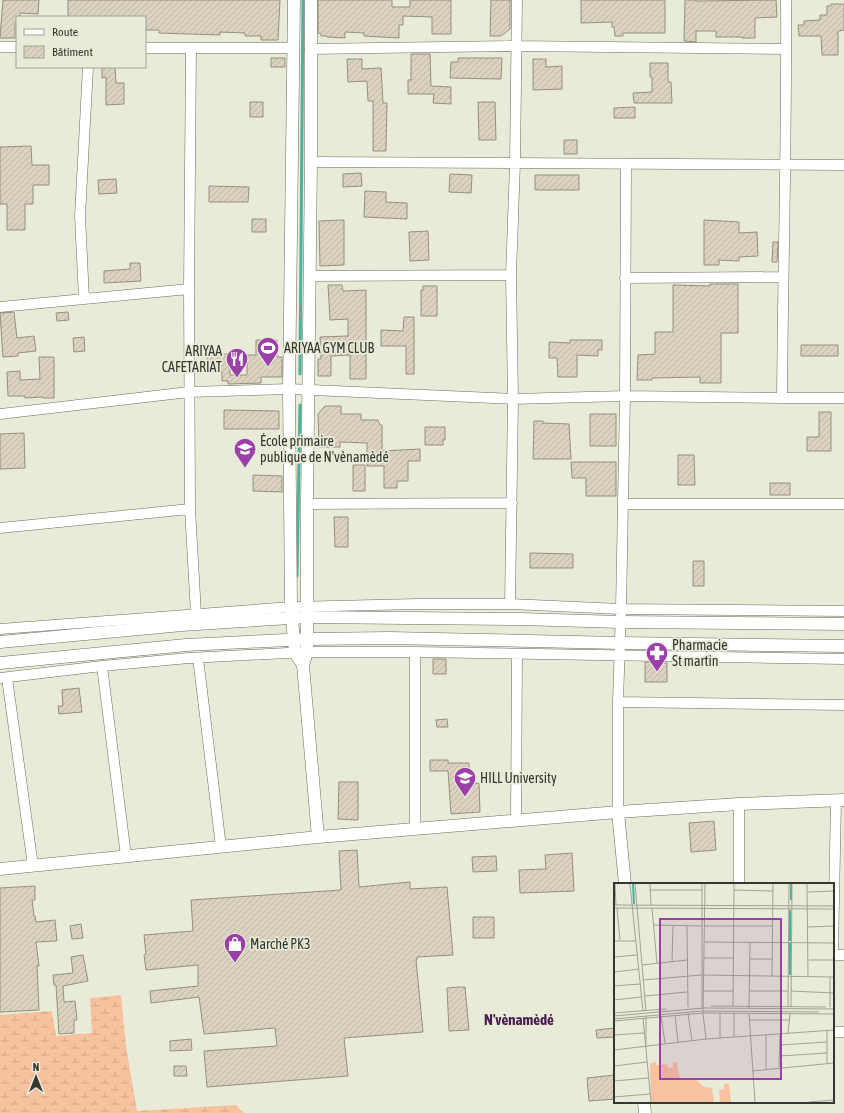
<svg xmlns="http://www.w3.org/2000/svg" width="844" height="1113" viewBox="0 0 844 1113" font-family="'Asap Condensed',sans-serif">
	<style>
		.wetland { fill: url(#wetland-marsh) }
		.lines { fill: none; stroke-linecap: round; stroke-linejoin: round }
		.stream { stroke: #4cb29c; stroke-width: 3 }
		.building { fill: url(#building-hatch); stroke: #978f7e }
		.minor-casing { stroke: #6a6d5c; stroke-width: 11 }
		.tertiary-casing { stroke: #6a6d5c; stroke-width: 13 }
		.minor { stroke: #fff; stroke-width: 10 }
		.tertiary { stroke: #fff; stroke-width: 12 }
		.labels { text-anchor: middle; dominant-baseline: central; stroke-width: 3.5; stroke-linejoin: round; paint-order: stroke }
		.poi-label { font-size: 14px; fill: #35362f; stroke: #e7ebd7; text-anchor: start }
		.neighbourhood-label { font-size: 15px; font-weight: bold; fill: #4a1e51; stroke: #e7ebd7 }
		.inset-river { fill: none; stroke: #4cb29c; stroke-width: 2 }
		.inset-road { fill: none; stroke: #a0a394; stroke-width: 1 }
		.view { fill: #9b40aa; fill-opacity: 0.15; stroke: #9b40aa; stroke-width: 2 }
		.inset-edge { fill: none; stroke: #35362f; stroke-width: 2 }
	</style>
	<defs>
		<pattern id="wetland-marsh" width="20" height="14" patternUnits="userSpaceOnUse"><rect width="20" height="14" fill="#f9c29e"/><path d="M1 5h8M5 5V1M11 12h8M15 12V8" fill="none" stroke="#d6a788"/></pattern>
		<pattern id="building-hatch" width="6" height="6" patternUnits="userSpaceOnUse"><rect width="6" height="6" fill="#dbd2c0"/><path d="M-1 1l2-2M0 6l6-6M5 7l2-2" fill="none" stroke="#bdb5a5"/></pattern>
	</defs>
	<rect width="100%" height="100%" fill="#e7ebd7"/>
	<path class="wetland" d="M121,995L126,1047L137,1111L236,1105L244,1113H0V1015L52,1011L56,1036L92,1033L90,998Z"/>
	<g class="lines">
		<path class="stream" d="M300,374L303,0
			M297,576L300,405"/>
	</g>
	<path class="building" d="M3,0H39L38,14L20,13V17H17V23H15V38H0Z
		M68,0H280L278,40H261V36H245V33L220,32V35L159,33V30H145V17H68Z
		M318,0H392V7H410V0H451V34H432V17L403,16V25H399V38L364,36V33L345,32V38L327,37V36H321V34L318,33Z
		M491,0H510V29L501,36H490Z
		M581,0H665V33H623V36H615L614,27H612V22L581,23Z
		M685,0H696V1L776,0L777,17L755,18V38H742V37H716V31H696V42L684,41Z
		M831,4H844V30L838,31V55H822L821,36H799L798,25H804V21L820,20V15H827V6H831Z
		M411,54H430L431,86L451,87V104L433,103L434,94H408V80H411Z
		M271,58H285V67H271Z
		M458,58H502L501,79L450,78L451,62H458Z
		M347,59H362V69L381,68L383,103H387L386,151H373V101H368L367,81L348,82Z
		M533,59H546V67L562,66V89L533,90Z
		M650,63H668V82H671L672,103H634L633,93L652,92V77H650Z
		M102,67H115L116,83H124V104L106,105V77L102,78Z
		M250,102H263V117H250Z
		M478,102H495L496,140H479Z
		M635,107V118H614V108Z
		M564,140H577V154H564Z
		M31,146L32,165H49V185H33V204H25V230H7V204H0V147Z
		M361,173L362,186L343,187V174Z
		M450,174L472,175L471,193L449,192Z
		M535,175H579V190H535Z
		M116,179L117,193L99,194L98,180Z
		M209,186L249,187L248,202H209Z
		M365,191L386,192V202L407,203V219L364,217Z
		M252,219H266V232H252Z
		M344,220V265L320,266L319,221Z
		M704,220L739,222V233L757,232L758,256L739,257V261L719,260V265H704Z
		M428,231L429,260L410,261L409,232Z
		M773,242H778L777,262H772Z
		M130,263H140L141,281L104,283V271L130,269Z
		M710,284H738V333H721V383H700V377L652,378V380H637L638,355L655,354V332H673V285L710,286Z
		M328,285H342L343,291L366,290V379H350V355L331,356V376H318V359H321L320,337L348,336V319L330,320Z
		M423,286H437V316H421V290H423Z
		M14,312L17,338L34,336L36,351L18,353V356L3,357L0,313Z
		M68,312L69,320L57,321L56,313Z
		M404,317H414V374H406V346H381V330L403,331Z
		M84,337L85,351L74,352L73,338Z
		M256,340H277V357H282V377H261V383L228,384V381H222V372H207V354H230V375H247V355H256Z
		M570,340H602V350H598V356L577,355V377H558L557,358H549V342L570,343Z
		M801,345H838V356H801Z
		M39,357H54V398H43V397L25,398V396H8L7,372L20,371V380L40,379Z
		M325,406H341V414H361V420H378L380,425H382V451L420,449V461H408V481H397V488H384V466H367V443L340,442V447H319L318,414Z
		M224,410L279,411V429H224Z
		M819,412H831V451H807V437H819Z
		M590,414H616V446H590Z
		M534,421H543V423L569,424L571,459H533Z
		M425,427H445V440H443V445H425Z
		M24,433L25,468L0,469V434Z
		M678,455H694L695,485H678Z
		M571,462H616V496H586V478H572Z
		M353,465H365V491H353Z
		M253,475L282,476V492L253,491Z
		M770,483H790V495H770Z
		M334,517H348V547H335Z
		M530,553L573,554V568H530Z
		M693,561H704V586H693Z
		M433,659H446V674H433Z
		M645,662L667,663V682H645Z
		M79,688L82,712L59,714L58,706H63L62,690Z
		M447,719L448,727H437L436,720Z
		M430,760H448V763H469V784L479,783L480,812L451,814L448,771H430Z
		M339,782H358V820L338,819Z
		M714,821L716,850L691,852L689,823Z
		M357,850L359,887L410,882V889L447,887L453,955L417,957V960H416L423,1032L344,1038L348,1076L207,1087L204,1051L277,1046L275,1028L204,1034L199,997L151,1003L150,991L198,986V965L146,970L144,955L146,954L144,935L193,931L191,900L341,890L339,851Z
		M572,853L574,891L520,893L519,870L546,869L545,855Z
		M496,856L497,871L473,872L472,857Z
		M35,886V900H32L34,916H35L36,922L55,920L57,941L36,942L39,966H37L39,1010L0,1012V888Z
		M473,917H494V938H473Z
		M81,924L83,938L72,939L70,926Z
		M83,955L88,981L63,986L64,1002L75,1001L77,1020H74V1033L59,1034L56,985H54L53,975L73,973L71,957Z
		M459,987H465L469,1030L449,1031L447,988Z
		M615,1028V1037L597,1038L596,1030Z
		M191,1039L192,1050L170,1051V1041Z
		M174,1066H186L187,1076H174Z
		M615,1075V1099L589,1101L587,1078Z"/>
	<g class="lines">
		<g class="minor-casing">
			<path id="minor" d="M0,47H17
				M145,48H293
				M191,48L189,289L190,509L196,614
				M310,49L516,46L786,49
				M311,162L844,165
				M310,276L511,275
				M625,278L783,277
				M84,299L80,216L88,67
				M0,307L189,289
				M782,398C783,266 787,133 786,0
				M0,414L189,392L289,389L513,399L625,396L782,398H844
				M307,504L512,503
				M623,504H844
				M0,528L190,509
				M510,604L513,399L511,275L515,163L517,0
				M0,629L291,607L417,604H510L621,609L844,611
				M415,652V829
				M198,658L221,847
				M102,666L126,856
				M0,678L102,666L189,658L307,652H415L844,659
				M7,678L33,866
				M618,702L844,705
				M739,804V884
				M618,812V702L621,609L625,396L626,164
				M516,820L517,655
				M833,952L836,800
				M833,955H844
				M833,1032H844"/>
		</g>
		<g class="tertiary-casing">
			<path id="tertiary" d="M294,0L289,389L291,607L295,653L303,665
				M311,0V162L307,504V652L303,665L318,837
				M0,642L182,625L306,617L521,619L620,622L844,624
				M0,663L186,645L307,639L390,638L620,643L844,646
				M618,812L625,884
				M0,869L318,837L618,812L739,804L844,800
				M644,1102L645,1113"/>
		</g>
		<use href="#minor" class="minor"/>
		<use href="#tertiary" class="tertiary"/>
	</g>
	<defs>
		<g id="stadium-pin" transform="scale(1.15)"><path d="M0 17L-7.5 6A9.5 9.5 0 1 1 7.5 6Z" fill="#9b40aa" stroke="#e7ebd7"/><path d="M0-5a6.5 5 0 1 0 0 10a6.5 5 0 1 0 0-10ZM-3.5-1.8h7v3.6h-7Z" fill="#fff"/></g>
		<g id="restaurant-pin" transform="scale(1.15)"><path d="M0 17L-7.5 6A9.5 9.5 0 1 1 7.5 6Z" fill="#9b40aa" stroke="#e7ebd7"/><path d="M-5-6h1v4h1v-4h1v4h1v-4h1v5L-1.5 .5V6h-2V.5L-5-1ZM5-6V6H3V1.5H1.5Q1.5-4 5-6Z" fill="#fff"/></g>
		<g id="school-pin" transform="scale(1.15)"><path d="M0 17L-7.5 6A9.5 9.5 0 1 1 7.5 6Z" fill="#9b40aa" stroke="#e7ebd7"/><path d="M0-5L7-2L0 1L-7-2ZM-4 1L0 2.5L4 1V4Q0 6-4 4Z" fill="#fff"/></g>
		<g id="pharmacy-pin" transform="scale(1.15)"><path d="M0 17L-7.5 6A9.5 9.5 0 1 1 7.5 6Z" fill="#9b40aa" stroke="#e7ebd7"/><path d="M-2-6h4v4h4v4h-4v4h-4v-4h-4v-4h4Z" fill="#fff"/></g>
		<g id="university-pin" transform="scale(1.15)"><path d="M0 17L-7.5 6A9.5 9.5 0 1 1 7.5 6Z" fill="#9b40aa" stroke="#e7ebd7"/><path d="M0-5L7-2L0 1L-7-2ZM-4 1L0 2.5L4 1V4Q0 6-4 4Z" fill="#fff"/></g>
		<g id="shop-pin" transform="scale(1.15)"><path d="M0 17L-7.5 6A9.5 9.5 0 1 1 7.5 6Z" fill="#9b40aa" stroke="#e7ebd7"/><path d="M-5-2.5h2.3a2.7 3.5 0 0 1 5.4 0H5L5.5 6h-11ZM-1.5-2.5h3a1.5 2.3 0 0 0-3 0Z" fill="#fff"/></g>
	</defs>
	<g fill-rule="evenodd">
		<use href="#stadium-pin" x="268" y="348"/>
		<use href="#restaurant-pin" x="237" y="359"/>
		<use href="#school-pin" x="245" y="449"/>
		<use href="#pharmacy-pin" x="657" y="653"/>
		<use href="#university-pin" x="465" y="778"/>
		<use href="#shop-pin" x="235" y="944"/>
	</g>
	<g class="labels">
		<g class="poi-label">
			<text x="284" y="348">ARIYAA GYM CLUB</text>
			<text x="222" y="351" text-anchor="end">ARIYAA<tspan x="222" dy="16">CAFETARIAT</tspan></text>
			<text x="260" y="441">École primaire<tspan x="260" dy="16">publique de N'vènamèdé</tspan></text>
			<text x="672" y="645">Pharmacie<tspan x="672" dy="16">St martin</tspan></text>
			<text x="480" y="778">HILL University</text>
			<text x="250" y="944">Marché PK3</text>
		</g>
		<g class="neighbourhood-label">
			<text x="519" y="1019">N'vènamèdé</text>
		</g>
	</g>
	<g transform="translate(614 883)">
		<rect width="220" height="220" fill="#e7ebd7"/>
		<path d="M42,179V182L53,181L54,185L59,184V179H63L66,196L80,195L90,204L98,205L100,219H37L36,180ZM115,200L117,219H106L105,207L110,206V201Z" fill="#f9c29e"/>
		<path class="inset-river" d="M19,1L20,21M177,1V17M176,58V27M176,92V60"/>
		<path class="inset-road" d="M1,1L2,22M16,1L29,128M21,1L32,128M36,1L37,22M91,1L89,131L92,156M193,1L194,94M36,7H88M120,7L159,8M194,9L220,8M0,22L220,23M0,25L220,26M3,25L6,57M38,25L43,80M39,42L88,43M73,43L74,124M91,43H159M193,44L220,43M0,58H22M91,59L220,60M0,74L23,72M90,75H119M136,76H159M195,77H220M58,79L59,43M28,82L73,77M0,89L25,86M158,93L159,1M29,97L87,92L220,94M0,103L26,101M90,108H119M136,108H174M177,108L220,110M31,113L73,109M0,117L27,114M97,123L212,124M119,123L120,1M174,124L175,1M177,124L178,1M216,124V94M88,125V1M135,125L136,59M0,130L52,126M74,130L78,158M106,130V155M135,130L141,219M61,132L64,159M0,133L90,125L220,126M47,133L51,160M29,135L37,219M0,136L88,128L205,129M135,137H175M0,138L90,130L220,131M174,150L176,131M152,151V186M0,152L30,150M120,154V130M166,162L213,159M32,163V133M0,167L92,156L220,147M166,173L213,170M213,180V147M0,183L33,179M165,184L166,151M138,188L220,180M0,198L34,195M0,214L36,211M195,219L220,217"/>
		<path class="view" d="M46,36H167V196H46Z"/>
		<rect width="220" height="220" class="inset-edge"/>
	</g>
	<rect x="16" y="16" width="130" height="52" fill="#e7ebd7" stroke="#a0a394"/>
	<rect x="24" y="29" width="20" height="6" fill="#ffffff" stroke="#a0a394"/>
	<text x="52" y="36" font-size="12" fill="#35362f">Route</text>
	<rect x="24" y="46" width="20" height="12" fill="url(#building-hatch)" stroke="#a0a394"/>
	<text x="52" y="56" font-size="12" fill="#35362f">Bâtiment</text>
	<g transform="translate(36 1077)" stroke="#e7ebd7" stroke-width="3" paint-order="stroke">
	<path d="M0-3L7 15L0 10L-7 15Z" fill="#35362f"/>
	<text y="-6" font-size="11" font-weight="bold" text-anchor="middle" fill="#35362f">N</text>
	</g>
</svg>
